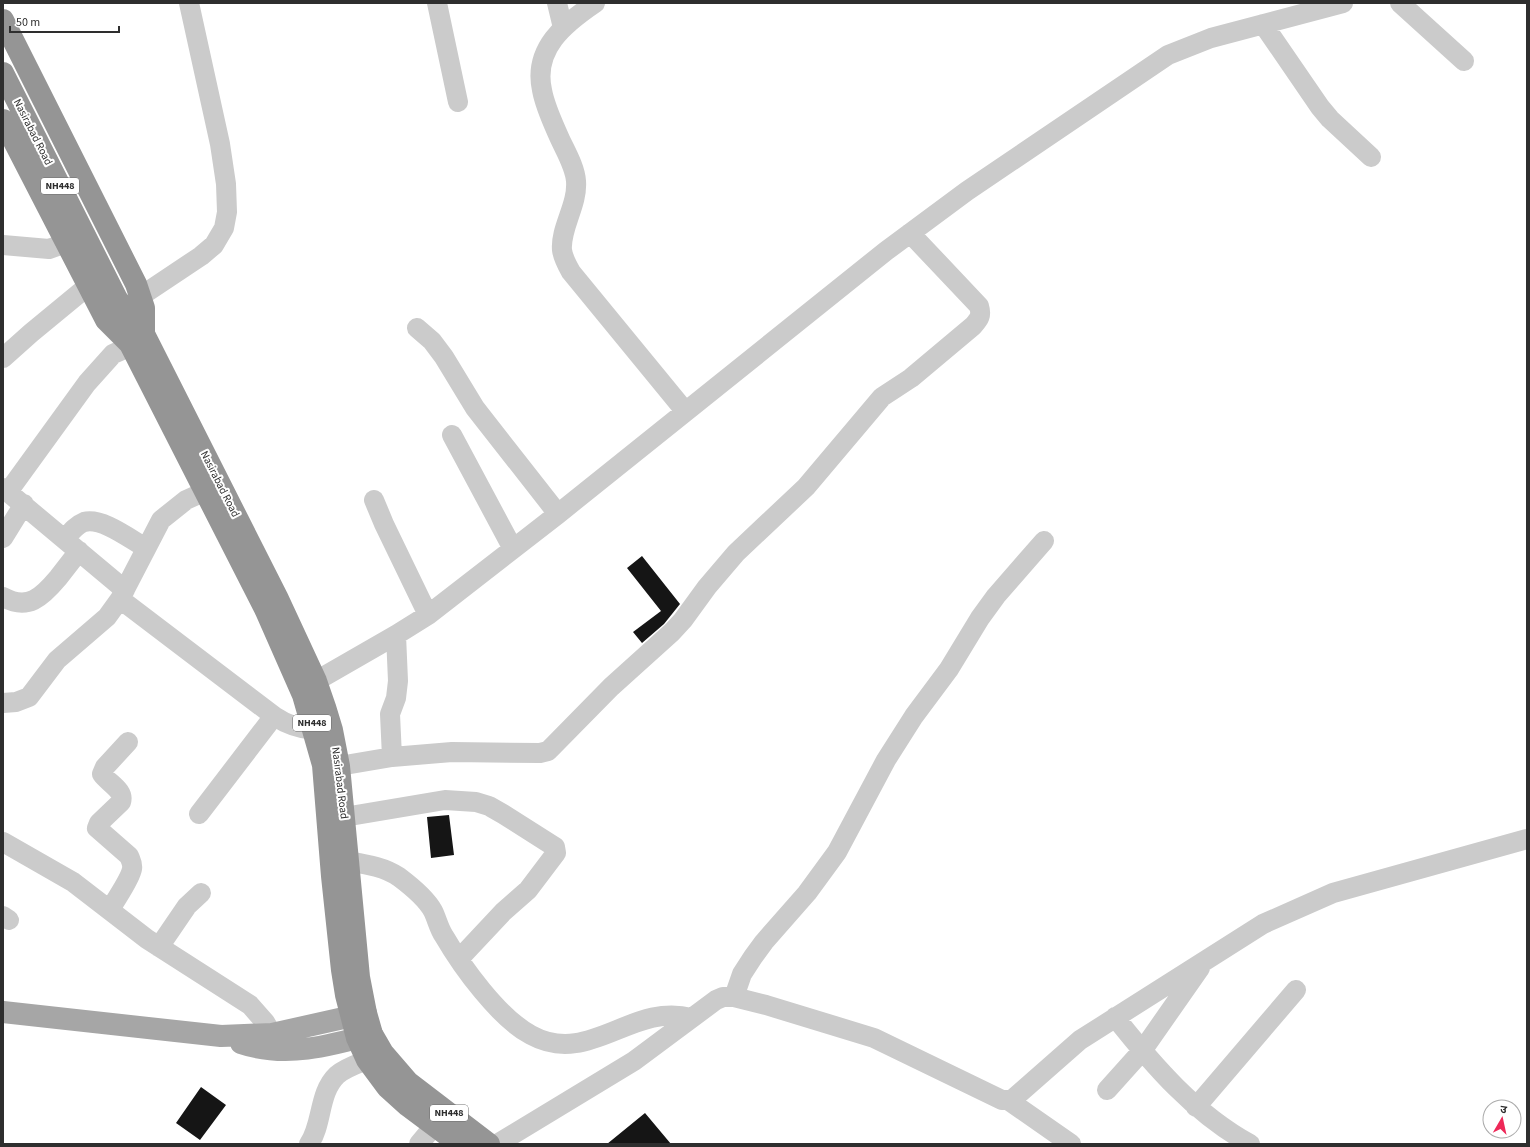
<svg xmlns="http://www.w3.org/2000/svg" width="1530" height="1147" viewBox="0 0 1530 1147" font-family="'Source Sans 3','Noto Sans Devanagari',sans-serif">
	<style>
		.building { fill: #151515 }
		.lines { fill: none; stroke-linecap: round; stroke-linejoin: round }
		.minor { stroke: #cbcbcb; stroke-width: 20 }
		.major { stroke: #a6a6a6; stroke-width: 22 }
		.highway { stroke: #959595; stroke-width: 22 }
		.labels { text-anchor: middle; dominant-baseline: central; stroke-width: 4; stroke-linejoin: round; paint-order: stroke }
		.shield { fill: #fff; stroke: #6d6d6d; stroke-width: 1 }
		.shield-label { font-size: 10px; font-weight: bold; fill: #2e2e2e }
		.street-label { font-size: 11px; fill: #2e2e2e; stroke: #fff }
	</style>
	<rect width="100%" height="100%" fill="#fff"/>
	<path class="building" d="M642,556L680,604L664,624L642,643L633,632L661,611L627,568Z
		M449,815L454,855L431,858L427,817Z
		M201,1087L226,1105L200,1140L176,1123Z
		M645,1113L671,1144H607Z"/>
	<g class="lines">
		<path class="minor" d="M437,3L458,102
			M557,3L563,28
			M595,3C564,24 533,49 542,90C545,107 553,123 560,139C566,152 575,167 576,181C578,205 560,228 562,250C563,258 567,265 571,272L685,411
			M1400,3L1464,61
			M1263,24L1320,107L1330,119L1371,157
			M3,245L49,249L66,243
			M141,296L201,256L214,245L224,228L227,212L226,184L220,144L189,3
			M417,328L432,341L444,357L475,408L558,514
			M3,358L31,333L88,286
			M452,435L513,549
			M3,488L125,590
			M8,492L87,383L113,354L131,346
			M374,500L384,524L428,615
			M3,538L24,504
			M65,539C70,533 76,525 84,522C102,517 130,539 146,548
			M3,597C28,611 42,597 58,578C65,569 72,560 79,551
			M120,599L274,716C286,724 299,729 314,730
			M316,681L396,635L428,615L558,514L886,251L967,191L1168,55L1211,38L1343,3
			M3,703L16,702L29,697L57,660L107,617L120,599L161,520L186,500L206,491
			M392,757L390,714L396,698L398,681L396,635
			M339,766L392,757L452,752L540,753L548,751L553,746L611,687L672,632L683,620L707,587L736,553L806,487L882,397L911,378L973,326C979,319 982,316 979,306L910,233
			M199,814L274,716
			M344,817L445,800L476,802L489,806L503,814L555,847L556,853L528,890L503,912L459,959
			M3,842L73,882L147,939L250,1005L265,1022L272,1034
			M348,861C365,864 385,867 399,877C411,886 426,898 433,911C437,919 439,929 444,936C462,967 499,1018 531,1035C589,1067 632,1002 691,1018
			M110,910C115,900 130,880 132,869C133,864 131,861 129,856L97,828L99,823L121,802C125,790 108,783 102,774L105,767L128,742
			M3,916L9,920
			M159,947L187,906L201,893
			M734,997L742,974L753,957L764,942L807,893L837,852L886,760L914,716L949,669L980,618L996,596L1044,541
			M1115,1017C1153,1065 1195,1114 1250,1144
			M1107,1090L1142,1051L1200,968
			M1008,1100L1071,1144
			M1196,1107L1296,990
			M309,1144C323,1124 318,1093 337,1075C345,1068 357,1064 367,1060
			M419,1144L434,1126
			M497,1144L634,1061L716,1000L723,997H734L766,1005L874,1038L1002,1100H1008L1014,1098L1080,1040L1263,924L1333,893L1527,839"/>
		<path class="major" d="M3,1012L221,1036L272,1034L366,1013
			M241,1043C285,1058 330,1046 372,1034"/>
		<path class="highway" d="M3,20L136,284L144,308V334
			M3,73L117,299L144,334L277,597L316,681L325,707L332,730L339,766L359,977L366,1013L372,1034L383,1053L408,1082L489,1144
			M3,120L106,320L129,343
			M120,310L130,344L266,611L303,695L323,765L332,876L342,970L346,995L357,1038L367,1060L387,1087L408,1106L459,1144"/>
	</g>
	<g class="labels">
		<g class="shield">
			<rect x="41" y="178" width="38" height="16" rx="3"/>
			<rect x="293" y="715" width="38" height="16" rx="3"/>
			<rect x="430" y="1105" width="38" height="16" rx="3"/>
		</g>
		<g class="shield-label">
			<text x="60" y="186">NH448</text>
			<text x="312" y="723">NH448</text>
			<text x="449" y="1113">NH448</text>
		</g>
		<g class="street-label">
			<text transform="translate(33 132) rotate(63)">Nasirabad Road</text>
			<text transform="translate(220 484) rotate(63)">Nasirabad Road</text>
			<text transform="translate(340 783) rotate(83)">Nasirabad Road</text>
		</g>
	</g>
	<rect width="1530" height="1147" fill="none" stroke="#2e2e2e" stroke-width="8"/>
	<g transform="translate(1502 1119) rotate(9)"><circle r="19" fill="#ffffff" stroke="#ababab"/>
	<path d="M0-3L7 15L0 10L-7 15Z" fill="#ee2858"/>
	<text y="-6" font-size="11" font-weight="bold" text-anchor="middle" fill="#2e2e2e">उ</text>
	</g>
	<path d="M10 26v6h109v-6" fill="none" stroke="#2e2e2e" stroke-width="2"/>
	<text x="16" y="26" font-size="12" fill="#2e2e2e" stroke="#ffffff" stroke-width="3" paint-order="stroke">50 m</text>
</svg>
